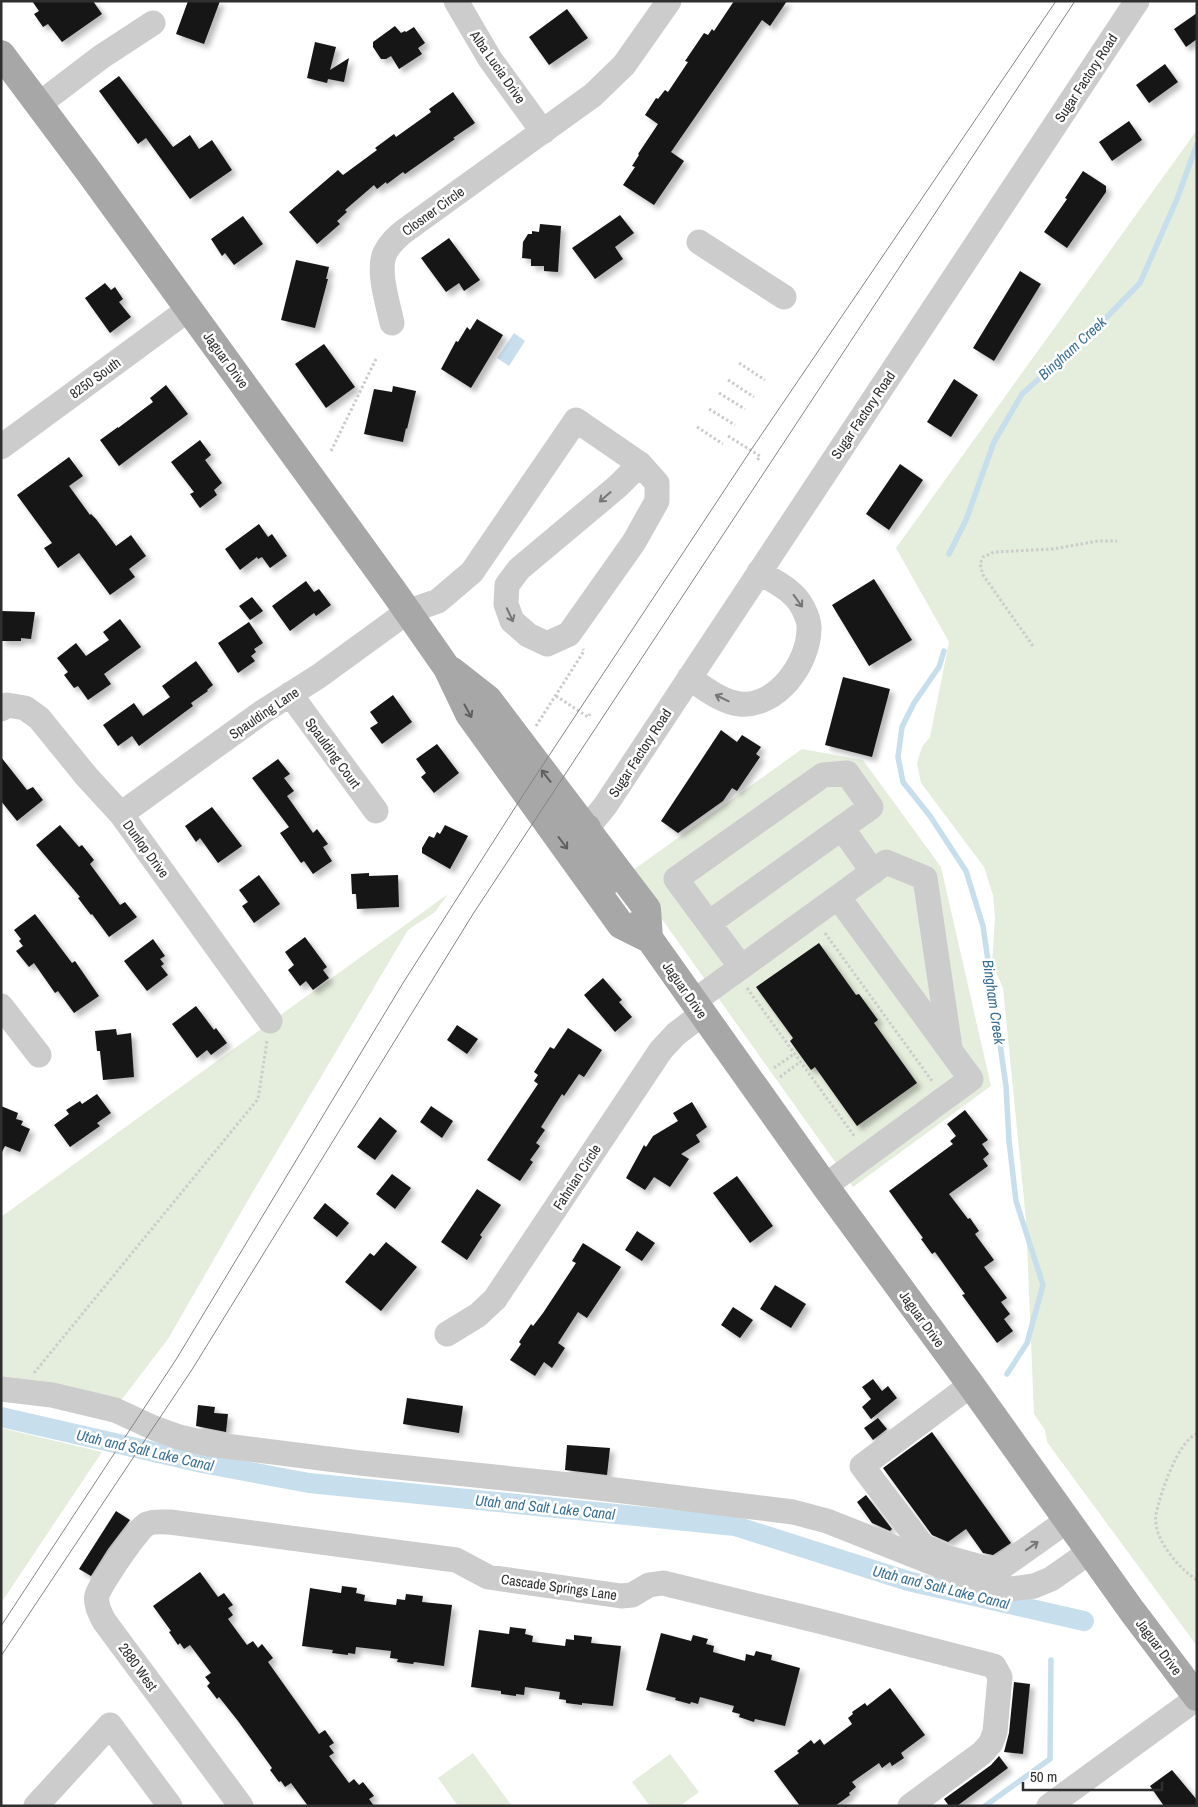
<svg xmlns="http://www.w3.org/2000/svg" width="1198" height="1807" viewBox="0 0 1198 1807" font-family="'Archivo Narrow',sans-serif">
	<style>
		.green { fill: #e5eddc }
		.water { fill: #c7deed }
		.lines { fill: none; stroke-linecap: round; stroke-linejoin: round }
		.stream { stroke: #c7deed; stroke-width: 5.5 }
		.canal { stroke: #c7deed; stroke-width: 20 }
		.building { fill: #161616; filter: url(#shadow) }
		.path { stroke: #ccc; stroke-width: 3; stroke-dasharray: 2.5 2.5; stroke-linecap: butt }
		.minor { stroke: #ccc; stroke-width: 25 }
		.major { stroke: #a7a7a7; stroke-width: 28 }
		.tram { stroke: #848484; stroke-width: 1 }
		.oneway { stroke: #767676 }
		.oneway2 { stroke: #5f5f5f }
		.labels { text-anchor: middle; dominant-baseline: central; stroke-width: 5; stroke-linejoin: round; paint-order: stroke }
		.street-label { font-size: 14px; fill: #2f2f2f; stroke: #fff }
		.water-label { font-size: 15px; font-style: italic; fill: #397094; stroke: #fff }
	</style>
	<defs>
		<filter id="shadow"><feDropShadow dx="4.5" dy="4.5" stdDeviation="2.5" flood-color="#0004"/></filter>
	</defs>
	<rect width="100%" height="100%" fill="#fff"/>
	<path class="green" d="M1197,130V1646L1047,1442L1045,1430L1034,1414L1026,1220L1003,988L992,963L995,918L993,895L984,867L921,783L917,763L922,747L930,737L949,642L896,548Z
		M802,749L863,760L941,867L991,1086L853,1187L629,873Z
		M448,894L435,912L408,930L251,1195L168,1339L106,1420L1,1383V1217Z
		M1,1428L102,1452L1,1603Z
		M473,1753L512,1806H458L438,1778Z
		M670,1754L699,1792L680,1806H650L632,1782Z"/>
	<path class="water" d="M514,333L525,341L509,366L497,358Z"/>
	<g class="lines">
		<path class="stream" d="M949,554L966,520L994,442L1022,394L1102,322L1140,283L1177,199L1197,144
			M944,651L939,667L914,703L902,727L898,757L903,782L930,816L966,871L983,926L1006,1086L1009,1141L1016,1201L1043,1285L1027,1343L1007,1374
			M985,1806L1050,1759L1051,1660"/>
		<path class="canal" d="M1,1417L202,1463L309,1483L735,1526L908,1581L1084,1621"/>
	</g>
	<path class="building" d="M32,1H93L102,14L62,42L48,24L43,27L34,14L39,11Z
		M188,1H220L204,44L176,34Z
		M734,1H787L770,26L762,20L671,152L684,161L654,205L623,185L635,167L632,166L639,155L638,154L658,124L645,115L656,98L658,99L665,90L668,92L688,62L685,61L704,33L708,35L712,29L714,31Z
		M567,9L588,38L549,65L529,37Z
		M1197,13V39L1186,47L1174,29Z
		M395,26L401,33L405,31L406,32L414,27L425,43L418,48L422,54L399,69L391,56L386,59H381L373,47V42Z
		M315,42L336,47L330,70L349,58L344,82L328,79L327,83L307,78Z
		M1165,64L1178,82L1149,103L1136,85Z
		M119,76L173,147L190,135L199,149L212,140L232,170L190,199L146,138L138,144L99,91Z
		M453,92L475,123L453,138L455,139L405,174L403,172L387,184L386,182L377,189L374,185L345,210L347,212L337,221L340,224L317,244L289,212L338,170L343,175L377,150L375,148L394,134L396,137L431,112L429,109Z
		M1129,121L1142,140L1112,161L1099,142Z
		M1083,171L1106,186V192L1067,248L1044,232L1067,199L1065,198Z
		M620,215L634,233L615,247L623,259L595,279L572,248Z
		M243,216L263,244L234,265L225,253L222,256L211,239Z
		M540,224L561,226L558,272L544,271V266H531V259L522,258L523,242L528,234H532V231L539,232Z
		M449,238L480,280L464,291L459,283L446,292L421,258Z
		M296,260L329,267L326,279H328L315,328L281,320Z
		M1020,271L1041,284L994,361L973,348Z
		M105,283L111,290L115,287L123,299L119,302L131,317L110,333L85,298Z
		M477,319L503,335L471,388L441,369L456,341L458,342L467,327L470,330Z
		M324,344L355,387L326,408L295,364Z
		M954,379L978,395L951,437L927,422Z
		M166,385L188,414L119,466L100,440L118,427V428L153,402L150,398Z
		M393,386L416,391L407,429L406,428L403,442L364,434L374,389L392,392Z
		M200,440L211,455L205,460L222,483L214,490L217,495L200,508L190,494L194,492L171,462Z
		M69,457L83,476L69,486L90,515L91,514L96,519L116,546L131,535L146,556L129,569L135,577L110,595L79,553L58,568L44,548L52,543L17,495Z
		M900,464L923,480L889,530L866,514Z
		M259,524L268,537L272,534L287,556L270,568L262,557L258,559L257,557L240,570L225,549Z
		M874,579L912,640L869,666L832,605Z
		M306,581L314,592L319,589L331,605L316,616L314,613L290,631L272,606Z
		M252,597L263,611L250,620L239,606Z
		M1,611L35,612L31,639L21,638V641H1Z
		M120,619L141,647L104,674L111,684L88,700L78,686L74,688L64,675L68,672L57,658L76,643L86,656L109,640L103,632Z
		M249,622L263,643L254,649L256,652L251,656L255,661L238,673L218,643Z
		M196,661L213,685L207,690L208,691L191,703L193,706L139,746L132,736L118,746L103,725L134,703L143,716L170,697L162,686Z
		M843,677L890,689L872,757L825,745Z
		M393,695L412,722L382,744L370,728L378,723L370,712Z
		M721,730L737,742L742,735L761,747L756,754L760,757L737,791L732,788L723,801L678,833L661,821Z
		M437,744L459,773L434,793L421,777L426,773L416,759Z
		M1,757L27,790L33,787L43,800L17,821L1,801Z
		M278,759L290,774L284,778L294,791L287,796L313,833L317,829L328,844L323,847L332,861L313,874L304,861L301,863L280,833L289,827L252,778Z
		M212,807L242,846L218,863L200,838L196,842L185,826Z
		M60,825L79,847L82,845L94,860L90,864L120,905L125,902L137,917L109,937L92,914L91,915L78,898L80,897L36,845Z
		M445,825L468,836L450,869L422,853V848L429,836L434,838L437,832L440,834Z
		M369,873V876L398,875L399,907L357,909L356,894H352L351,874Z
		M259,875L280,904L254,923L242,906L248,902L239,890Z
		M35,914L72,963L75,961L99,996L74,1013L58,991L55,993L34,963L29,967L16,951L23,946L19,941L21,939L14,930Z
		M305,937L327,967L323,970L329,978L313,990L306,981L300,986L288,970L294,965L285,952Z
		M153,939L165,956L160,959L164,964L161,966L168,975L147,991L124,961Z
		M819,943L856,995L859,994L878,1020L874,1023L917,1083L857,1126L815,1067L811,1070L790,1041L793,1038L756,987Z
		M603,978L622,1000L619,1002L632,1017L615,1032L584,995Z
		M196,1006L214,1030L216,1028L227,1043L211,1055L207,1050L197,1058L172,1024Z
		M457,1025L478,1039L467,1054L447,1040Z
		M568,1028L602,1050L584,1077L579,1074L564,1096L562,1094L541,1127L545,1130L536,1143L540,1146L530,1160L533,1162L520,1181L487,1160L538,1084L534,1081L538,1075L534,1072L550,1047L554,1049Z
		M116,1029L117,1035L131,1033L134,1077L103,1080L100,1051H97L95,1031Z
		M97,1094L111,1113L97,1123L100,1126L70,1147L54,1125L69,1114L66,1110L80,1101L82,1104Z
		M692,1102L707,1127L696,1135L700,1142L681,1154L689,1159L670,1187L654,1177L645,1190L626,1178L644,1145L646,1147L653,1136L678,1121L673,1113Z
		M1,1106L18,1113L16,1119L23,1121L21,1125L30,1129L20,1152L5,1146L1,1154Z
		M431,1106L453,1121L442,1138L420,1122Z
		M965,1110L988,1140L982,1144L989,1154L983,1159L988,1166L949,1194L968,1219L970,1218L979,1231L975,1234L994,1260L984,1267L1007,1298L1001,1302L1010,1314L1004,1319L1013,1331L997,1343L962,1295L965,1294L935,1252L932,1254L921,1239L923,1238L889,1191L953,1144L950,1141L956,1136L947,1124Z
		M380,1117L397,1131L375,1160L357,1147Z
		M392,1174L411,1188L395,1209L376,1194Z
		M737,1176L773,1226L750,1243L713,1193Z
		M477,1189L501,1205L480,1235L482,1237L467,1260L441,1242Z
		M325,1203L349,1223L337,1237L313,1218Z
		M637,1231L655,1243L642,1261L625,1250Z
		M386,1242L417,1267L381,1311L345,1282L370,1253L374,1256Z
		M583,1243L621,1267L587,1318L578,1312L558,1343L565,1348L552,1368L544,1362L535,1376L510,1360L521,1344L519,1342L531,1324L533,1326L543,1313L576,1263L572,1261Z
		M775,1285L806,1304L791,1328L760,1309Z
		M733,1307L753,1320L740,1338L721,1325Z
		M873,1379L882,1391L888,1386L897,1398L871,1419L862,1407L871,1399L862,1387Z
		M407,1398L463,1406L459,1433L403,1424Z
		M198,1405L215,1407L214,1413L228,1414L226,1432L196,1426Z
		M878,1418L887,1429L873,1440L864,1428Z
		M932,1432L1011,1543L993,1555L983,1553L966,1529L948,1542L932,1535L883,1468Z
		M567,1445L610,1448L607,1475L565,1470Z
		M866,1495L892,1529L890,1531L872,1523L857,1502Z
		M116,1511L130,1520L108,1549L91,1576L79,1569Z
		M200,1572L218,1597L224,1593L233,1605L228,1608L233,1615L228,1619L247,1645L253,1641L258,1648L262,1644L273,1658L268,1662L319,1734L325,1730L334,1743L329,1746L334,1753L329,1756L349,1783L354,1779L359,1785L363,1782L374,1796L369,1799L374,1806H308L291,1783L285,1787L281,1781L279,1782L270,1770L272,1768L238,1721L219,1697L217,1699L207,1686L210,1683L205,1677L211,1673L190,1645L184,1649L180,1643L178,1645L169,1632L171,1631L153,1606Z
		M342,1586L357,1588L356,1593L365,1595L364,1601L396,1605L397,1599L405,1600L406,1594L423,1596L422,1602L452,1605L444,1666L414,1662L413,1664L397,1662L398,1659L390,1658L391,1651L356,1647L355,1654L348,1653V1655L332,1653L333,1650L302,1646L310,1588L341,1593Z
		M510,1627L526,1629L525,1634L533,1636L532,1642L565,1646L566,1639L574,1640V1635L592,1637L591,1643L621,1646L613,1706L582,1703V1705L566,1703V1700L559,1699L560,1692L525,1687L524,1695L516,1694V1696L501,1694V1691L471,1687L479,1630L509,1634Z
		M661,1633L691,1641L693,1635L708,1639L706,1644L714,1646L713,1652L745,1661L746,1654L754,1656L756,1651L772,1655L771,1660L800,1668L785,1726L755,1719L754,1722L739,1717L740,1714L732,1712L734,1706L700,1697L698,1704L691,1702L690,1704L675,1700L676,1698L646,1690Z
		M1014,1682L1030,1684L1023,1754L1004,1752L1009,1733Z
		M890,1688L925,1735L901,1753L904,1758L892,1766L890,1762L882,1768L879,1763L852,1782L856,1787L849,1793L850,1795L835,1806H800L774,1771L799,1753L797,1751L811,1740L814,1744L820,1739L824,1745L852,1724L848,1718L853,1714L852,1712L865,1703L867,1706Z
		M999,1756L1008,1768L957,1806H949L944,1799L991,1765Z
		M1172,1770L1197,1800V1806H1164L1150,1786Z"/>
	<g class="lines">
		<path class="path" d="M739,363L765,380
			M728,380L754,397
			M719,393L745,409
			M709,409L735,425
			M697,427L723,444
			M728,436L760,456L757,461
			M331,451L376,359
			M1033,646L983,575L980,564L983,557L994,552L1053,549L1098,541H1117
			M556,696L588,717L590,714
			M536,726L584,651L583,649
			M825,933L932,1081
			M747,988L855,1137
			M774,1068L794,1054
			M780,1077L800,1062
			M1196,1354H1197
			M34,1373L258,1099L267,1041
			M1197,1434C1178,1440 1160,1495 1156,1514C1155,1519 1156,1525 1157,1529C1161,1547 1182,1571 1197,1580"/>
		<path class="minor" d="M456,1L490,59L543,132
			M38,105L101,57L153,23
			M699,242L784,297
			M392,323C388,304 377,270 385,253C389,244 396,238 403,232L593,95L624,65L669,1
			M1,447L189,309
			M689,678C705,688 721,702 740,704C777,707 808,664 809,630C810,623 806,614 803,608C794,590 775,582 759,572
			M290,694L376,811
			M1,709L7,705L25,708L39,718L87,777L121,814L270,1021
			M121,814L264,711L319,676L407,612L438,601L472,572L576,420L640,464L657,483V501L634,542L569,634L547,644L528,635L512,621L506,604L507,585L519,569L618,486L640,464
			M587,828L605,806L1137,1
			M842,828L873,872
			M838,897L886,862L925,878L950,1048
			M709,923L871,807L847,773L823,775L676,879L741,967
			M693,1002L838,897L971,1079L825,1186
			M1,1006L39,1055
			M447,1334L478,1315L495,1299L661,1050L676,1034L702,1014
			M971,1385L862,1466L923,1546L945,1557L996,1571L1068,1520
			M1,1389L52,1395L115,1410L154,1428L179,1437L209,1444L360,1463L599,1488L793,1512L827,1521L963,1575L1010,1589L1034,1586L1051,1579L1091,1551
			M36,1806L110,1725L170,1806
			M241,1806L104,1621C100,1613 95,1604 97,1595C101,1584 137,1529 147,1524C153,1521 163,1522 170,1522L456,1560L488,1577L621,1596L632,1595L649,1585L663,1583L819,1621L994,1666L1000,1677L995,1732L991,1743L982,1753L910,1806
			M1049,1806L1197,1698"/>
		<path class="major" d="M1,54L90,173L394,592L447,668L469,714L621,925L649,939
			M451,670L488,699L647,909L649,939
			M587,828L592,858L608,881
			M639,924L825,1186L971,1385L1132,1611L1197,1697"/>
		<path class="tram" d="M1,1626L177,1358L403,983L525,792L751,450L1056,1
			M1,1656L193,1368L473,914L1075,1"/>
	</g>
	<defs><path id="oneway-shaft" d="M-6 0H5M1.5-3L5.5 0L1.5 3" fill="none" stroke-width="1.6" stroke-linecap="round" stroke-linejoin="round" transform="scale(1.25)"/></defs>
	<g class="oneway">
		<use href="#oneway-shaft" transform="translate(605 497) rotate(139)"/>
		<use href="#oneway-shaft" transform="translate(798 601) rotate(54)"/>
		<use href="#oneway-shaft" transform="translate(510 615) rotate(65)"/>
		<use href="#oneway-shaft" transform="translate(722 698) rotate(-154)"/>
		<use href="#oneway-shaft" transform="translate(1032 1546) rotate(-35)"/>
	</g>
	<g class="oneway2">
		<use href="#oneway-shaft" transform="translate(468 711) rotate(61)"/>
		<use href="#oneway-shaft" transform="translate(546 776) rotate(-128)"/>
		<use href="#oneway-shaft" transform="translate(563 843) rotate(53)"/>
	</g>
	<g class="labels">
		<g class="street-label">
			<text transform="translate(498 67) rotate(55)">Alba Lucia Drive</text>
			<text transform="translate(1086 78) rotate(-57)">Sugar Factory Road</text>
			<text transform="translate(433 211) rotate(-36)">Closner Circle</text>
			<text transform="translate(226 360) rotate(54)">Jaguar Drive</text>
			<text transform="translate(95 378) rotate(-36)">8250 South</text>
			<text transform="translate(863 415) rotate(-56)">Sugar Factory Road</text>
			<text transform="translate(264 713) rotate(-34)">Spaulding Lane</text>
			<text transform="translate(333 753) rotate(54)">Spaulding Court</text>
			<text transform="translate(640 753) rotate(-57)">Sugar Factory Road</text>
			<text transform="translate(146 849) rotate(54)">Dunlop Drive</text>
			<text transform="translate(685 990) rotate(55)">Jaguar Drive</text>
			<text transform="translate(577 1177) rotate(-57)">Fahnian Circle</text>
			<text transform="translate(922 1319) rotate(54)">Jaguar Drive</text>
			<text transform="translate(559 1587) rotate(8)">Cascade Springs Lane</text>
			<text transform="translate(1159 1647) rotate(53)">Jaguar Drive</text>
			<text transform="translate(138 1667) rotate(54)">2880 West</text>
		</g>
		<g class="water-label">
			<text transform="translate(1072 348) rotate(-42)">Bingham Creek</text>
			<text transform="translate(994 1002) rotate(82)">Bingham Creek</text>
			<text transform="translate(145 1450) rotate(13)">Utah and Salt Lake Canal</text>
			<text transform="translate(545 1507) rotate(6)">Utah and Salt Lake Canal</text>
			<text transform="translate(941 1587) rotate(14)">Utah and Salt Lake Canal</text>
		</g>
	</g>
	<rect width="1198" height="1807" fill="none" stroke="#2f2f2f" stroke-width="5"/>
	<path d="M1023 1782v8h139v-8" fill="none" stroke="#2f2f2f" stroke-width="2.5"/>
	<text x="1030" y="1782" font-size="15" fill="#2f2f2f" stroke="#ffffff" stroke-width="4" paint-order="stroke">50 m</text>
</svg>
